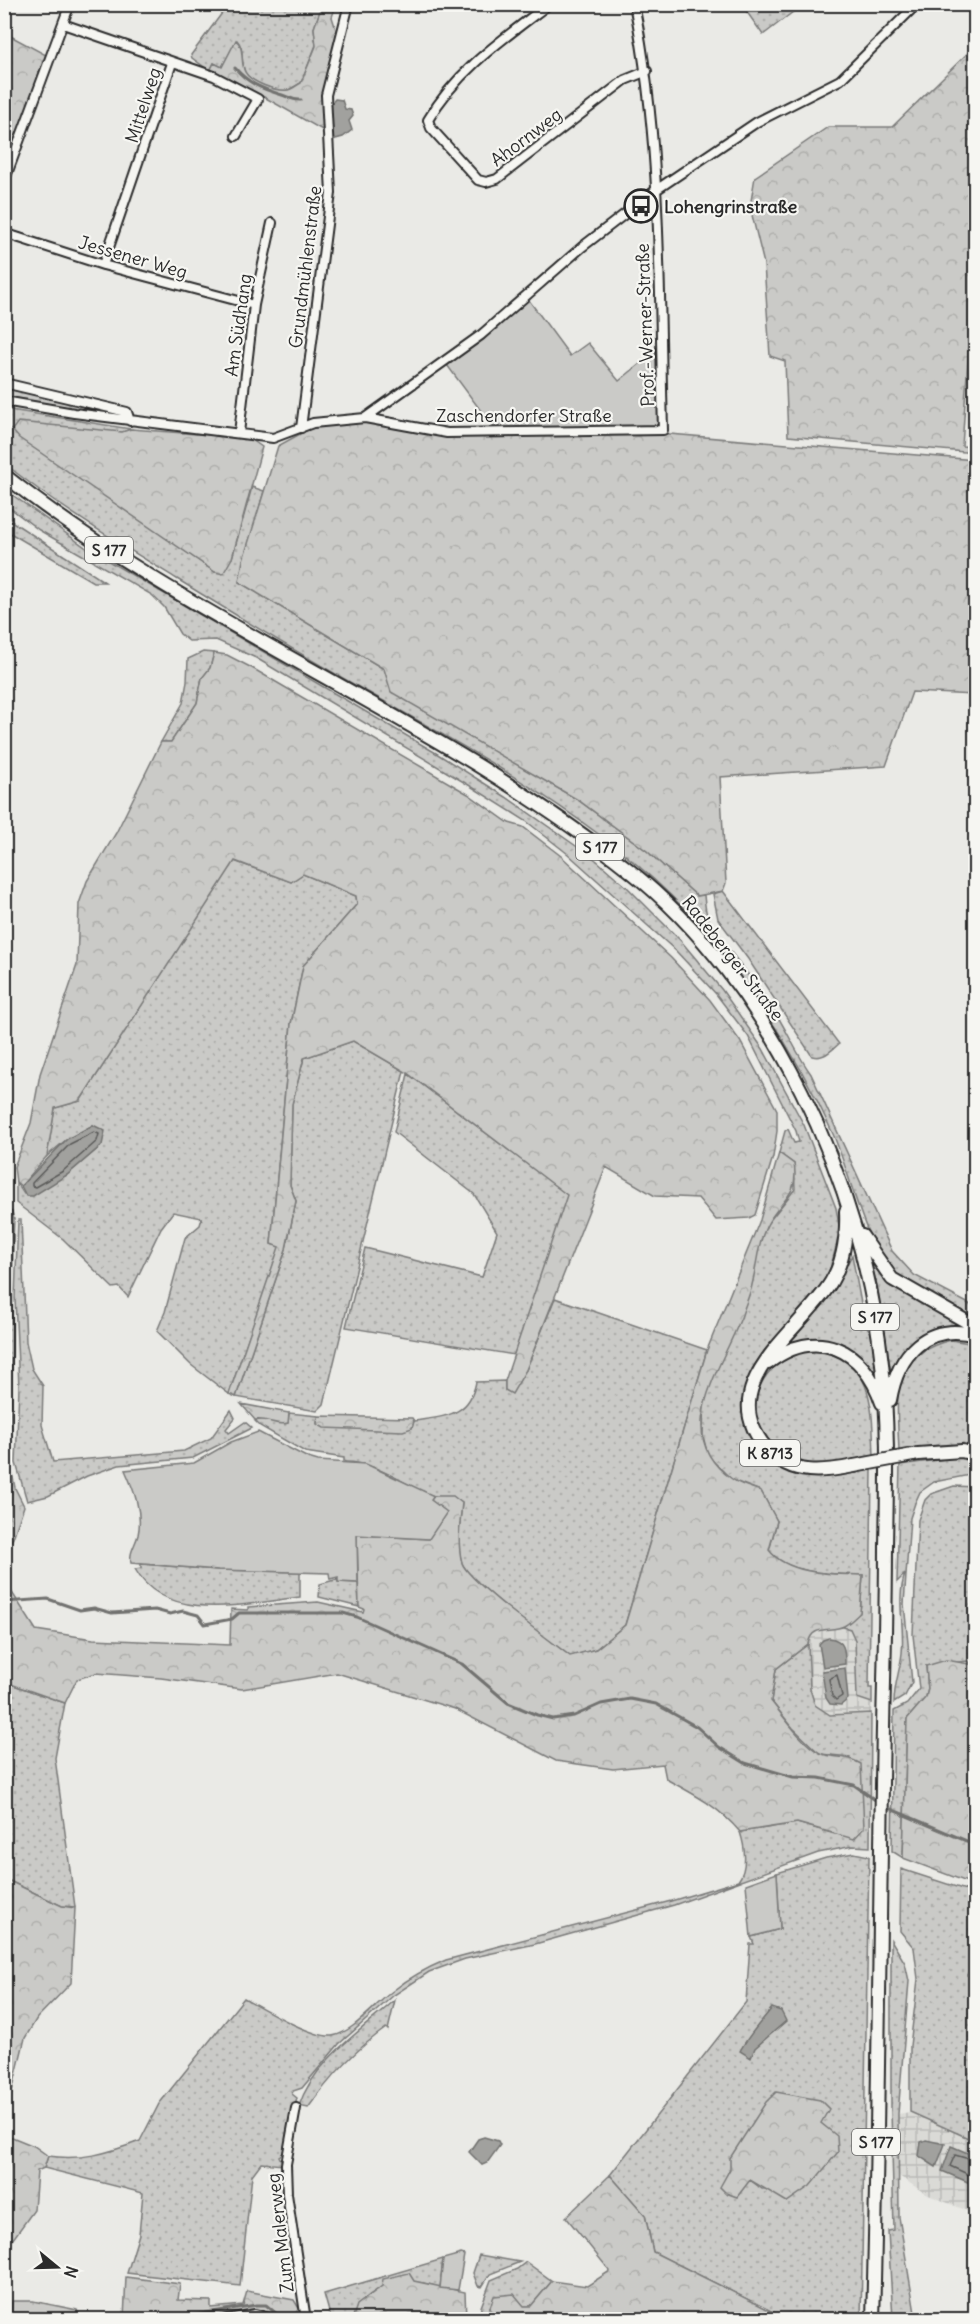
<svg xmlns="http://www.w3.org/2000/svg" width="980" height="2324" viewBox="0 0 980 2324" font-family="Delius,sans-serif">
	<style>
		.industrial { fill: url(#industrial-grid) }
		.grass { fill: url(#grass-dots); stroke: #7a7a79; stroke-width: 1.5; fill-rule: evenodd }
		.forest { fill: url(#forest-crowns); stroke: #7a7a79; stroke-width: 1.5 }
		.green { fill: #cacac7; stroke: #7a7a79; stroke-width: 1.5 }
		.water { fill: #a1a19e; stroke: #727270; stroke-width: 1.5 }
		.lines { fill: none; stroke-linecap: round; stroke-linejoin: round }
		.shore { stroke: #5a5a59; stroke-width: 1.5 }
		.stream { stroke: #727270; stroke-width: 3 }
		.minor-casing { stroke: #2b2b2b; stroke-width: 12 }
		.trunk-casing { stroke: #2b2b2b; stroke-width: 16 }
		.minor { stroke: #f6f6f2; stroke-width: 8 }
		.trunk { stroke: #f6f6f2; stroke-width: 12 }
		.trunk-bridge-casing { stroke: #2b2b2b; stroke-width: 16; stroke-linecap: butt }
		.trunk-bridge { stroke: #f6f6f2; stroke-width: 12 }
		.labels { text-anchor: middle; dominant-baseline: central; stroke-width: 4.5; stroke-linejoin: round; paint-order: stroke }
		.shield { fill: #f6f6f2; stroke: #686867; stroke-width: 1.5 }
		.shield-label { font-size: 16px; font-weight: bold; fill: #2b2b2b }
		.street-label { font-size: 18px; fill: #2b2b2b; stroke: #f6f6f2 }
		.poi-label { font-size: 18px; font-weight: bold; fill: #2b2b2b; stroke: #f6f6f2; text-anchor: start }
	</style>
	<defs>
		<pattern id="industrial-grid" width="8" height="8" patternUnits="userSpaceOnUse" patternTransform="scale(1.5)"><rect width="8" height="8" fill="#dadad6"/><path d="M0 4h8M4 0v8" fill="none" stroke="#bbbbb8"/></pattern>
		<pattern id="grass-dots" width="8" height="8" patternUnits="userSpaceOnUse" patternTransform="scale(1.5)"><rect width="8" height="8" fill="#cacac7"/><path d="M2 2h.1M6 6h.1" fill="none" stroke="#aeaeab" stroke-width="1.8" stroke-linecap="round"/></pattern>
		<pattern id="forest-crowns" width="20" height="18" patternUnits="userSpaceOnUse" patternTransform="scale(1.5)"><rect width="20" height="18" fill="#cacac7"/><path d="M2 6a3 3 0 1 1 6 0M12 15a3 3 0 1 1 6 0" fill="none" stroke="#aeaeab"/></pattern>
	</defs>
	<rect width="100%" height="100%" fill="#eaeae6"/>
	<filter id="ink" filterUnits="userSpaceOnUse"><feTurbulence type="fractalNoise" baseFrequency=".0167" numOctaves="2"/><feDisplacementMap in="SourceGraphic" scale="12" xChannelSelector="R" yChannelSelector="G"/><feConvolveMatrix kernelMatrix="1 2 1 2 8 2 1 2 1" color-interpolation-filters="sRGB"/></filter>
	<g filter="url(#ink)">
		<path class="industrial" d="M843,1627L850,1629L855,1640L857,1698L872,1703L871,1713L830,1715L815,1705L810,1689L809,1637L816,1631Z
			M910,2112L975,2141V2156L951,2146L942,2170L975,2185V2214L926,2194L899,2176L898,2114Z"/>
		<path class="grass" d="M228,5H322L314,28L316,45L301,83C297,85 292,89 288,90C277,93 250,82 245,72C240,62 245,48 237,40L222,67L214,63L210,71L192,58L191,55Z
			M742,5H802L763,35Z
			M5,385L123,414V417L5,396Z
			M4,409L131,429L123,432L12,430L215,572L232,558L252,487L264,491L239,582L384,669L526,769L578,800L647,851L697,896L704,895C705,907 706,917 712,926C730,954 755,980 773,1009C787,1030 796,1053 811,1074L892,1251L914,1275L975,1307V1321C948,1306 912,1292 890,1269C864,1242 849,1170 833,1134C799,1058 754,989 700,926C613,827 486,759 373,695C306,658 242,619 177,579C117,542 59,507 5,464Z
			M4,489L88,549L436,753L506,797L596,860L628,888L681,941L722,990L763,1049L804,1125L836,1208L840,1232L828,1277L764,1351L752,1369L745,1395L747,1426L768,1458L815,1476L872,1470L869,1688H872V1703L857,1698L855,1640L850,1629L843,1627L860,1612L863,1575C834,1574 788,1575 769,1551L777,1521L761,1491L732,1480L708,1456L703,1436L704,1398L759,1243L767,1224L795,1189L794,1164L779,1153L785,1131L788,1129L794,1143L799,1142L796,1131L748,1036L716,994L676,951L568,854L526,821L472,787L256,658L216,640L189,641L180,634L164,607L152,595L39,530L5,504Z
			M5,517L105,582H93L5,530Z
			M203,652L214,653L210,668L202,678L197,703L171,742H161L183,703L187,682L188,659Z
			M234,861L291,882L303,874L356,896L357,904L303,966L291,1024L271,1244L280,1246L229,1394L191,1365L157,1331L165,1312L185,1238L200,1225L202,1218L173,1212L161,1228L128,1297L119,1287L113,1288L63,1239L16,1203V1182L24,1194L67,1175L102,1145L93,1125L67,1139L47,1156L55,1108L80,1101Z
			M723,891L839,1044C830,1051 824,1059 812,1056L748,959L718,919L713,894Z
			M353,1041L404,1071L324,1404L317,1411L236,1397L286,1249L296,1201L290,1185L292,1104L304,1058Z
			M408,1074L568,1195L514,1355L346,1327L365,1248L482,1277L497,1232L474,1194L394,1132Z
			M4,1207L12,1212L14,1219C10,1300 13,1381 10,1462L4,1460Z
			M18,1220H21L26,1342L32,1369L43,1386L42,1425L53,1462L184,1451L211,1438L231,1410L235,1418L226,1429L229,1433L245,1422L252,1428L193,1458L119,1465L87,1476L48,1496L27,1501L16,1463L19,1387L15,1298Z
			M852,1255L865,1325L871,1332L878,1381C859,1343 821,1327 783,1347L834,1289Z
			M871,1264L896,1289L965,1328C932,1323 903,1341 893,1373L891,1372L877,1285Z
			M555,1298L707,1350L625,1625L596,1649L570,1657C550,1641 468,1581 462,1563C456,1545 460,1522 462,1503C451,1494 443,1499 431,1495C402,1484 376,1461 344,1462V1458L305,1452L260,1426L255,1421L264,1419L288,1423L289,1413L318,1416L317,1423L412,1428L414,1421C445,1416 469,1417 476,1382L505,1381V1390L526,1370Z
			M951,1340L975,1344V1448C949,1442 925,1446 899,1451C897,1398 888,1355 951,1340Z
			M820,1350C875,1361 872,1410 874,1456C850,1460 824,1468 800,1462C733,1446 743,1352 820,1350Z
			M960,1457L975,1461V1474L934,1482L920,1492L915,1503L910,1518L904,1604L912,1682L905,1696L894,1703C894,1684 900,1671 902,1653C905,1626 896,1600 905,1574L897,1582L900,1465Z
			M954,1486L975,1487V1665L967,1661L926,1666L928,1689L926,1697L907,1719L903,1858L892,1851L894,1711L907,1704L919,1689L913,1635L918,1520L925,1500L931,1494Z
			M141,1564L218,1570L300,1572V1597C249,1603 166,1625 135,1569L141,1568Z
			M338,1579V1582L358,1583L359,1607L319,1597L320,1584Z
			M808,1644L810,1689L815,1705L830,1715L871,1713L870,1847L853,1846L818,1853L674,1905L535,1944L465,1959L429,1972L394,1995L339,2044L302,2088L293,2091L292,2094L297,2098L283,2153L279,2156L283,2165L261,2163L252,2175L240,2286L127,2273L139,2234L143,2193L44,2168L48,2156C82,2161 108,2153 140,2141L159,2104L244,1998C262,2008 312,2038 332,2036C352,2034 377,2002 394,1990C410,1977 427,1968 446,1960L671,1901L738,1881C748,1868 745,1847 740,1832L797,1823L835,1834L850,1757L820,1754L793,1728L771,1701L776,1669Z
			M5,1682L65,1703L55,1758L75,1907L62,1906L5,1879Z
			M854,1853L869,1856L861,2319H787L653,2252L645,2215L610,2175L746,2002L750,1944H754L751,1937L780,1929L777,1873L826,1858ZM730,2169L810,2186L762,2189L750,2180L721,2187Z
			M901,1869L975,1893V1925L972,1932L975,1934V1960L967,1975L975,1980V2141L910,2112V2046L918,1979L914,1948L900,1931Z
			M891,1940L905,1963L909,1981L898,2114L899,2217L916,2319H893L888,2231L894,2230L891,2109Z
			M395,2000L388,2030L386,2028C355,2050 330,2077 308,2108L299,2106C313,2062 362,2030 395,2000Z
			M479,2255L520,2262L490,2274L482,2287L478,2286L473,2273Z
			M443,2259L440,2288C409,2274 364,2285 352,2319H331L324,2294Z
			M526,2262L552,2281L531,2306L490,2307L493,2319L480,2320L481,2307L491,2280L517,2269Z"/>
		<path class="forest" d="M322,5H336L332,17L338,36L323,89L324,131L264,97L210,71L214,63L222,67L236,40C245,48 240,62 245,72C250,82 277,92 288,90C292,89 297,85 301,83L316,46L314,28Z
			M5,33L46,55L5,171Z
			M975,46L976,244L962,446L975,447V453L788,436L785,361L770,356L764,264L750,207L755,177L828,127H892Z
			M363,421L447,435L658,433L975,460V695L912,692L886,766L720,777L726,883L723,891L697,896L647,851L578,800L391,692L384,669L239,582L243,560L278,446L311,428Z
			M18,422L122,432L131,429L249,438L262,447L232,558L223,574L215,572L19,438L12,430Z
			M214,653L227,655L252,668L468,794L509,823L523,827L561,856L671,958L710,1000L740,1041L777,1110V1131L773,1157L755,1215L749,1218L716,1220L698,1198L655,1196L606,1167L526,1370L512,1394L505,1390V1381L567,1195L406,1072L353,1041L304,1058L292,1104L290,1185L296,1201L286,1249L236,1397L229,1394L279,1247L271,1244L291,1024L303,966L357,904L356,896L303,874L291,882L235,861L80,1101L55,1108L47,1156L21,1186L16,1182L14,1167L31,1123L40,1074L77,965L79,904L87,881L116,833L161,742H171L197,703L202,678L210,668Z
			M779,1153L794,1164C800,1197 778,1201 766,1227C757,1246 757,1265 752,1285C750,1295 745,1305 742,1315C723,1367 668,1435 732,1479C740,1485 752,1488 761,1491L777,1521L769,1550C788,1575 834,1574 863,1575L860,1613C855,1617 850,1623 844,1626C831,1633 812,1623 808,1644L776,1669L771,1701C783,1716 803,1745 820,1753C832,1759 845,1754 861,1764L864,1828L854,1839L797,1823L740,1832C719,1807 694,1794 666,1779L663,1764L613,1769L556,1761L455,1709L337,1673L242,1689L161,1678L96,1673L77,1679L65,1703L5,1682L4,1580L36,1630L93,1639L230,1645L231,1609L248,1610V1607L318,1602L363,1612L364,1609L359,1607L357,1535L429,1539L431,1500L434,1496H453L462,1503C460,1522 457,1544 462,1563C468,1581 551,1641 570,1656L596,1649L625,1625L707,1350L760,1220Z
			M241,1404L289,1413L288,1423C277,1427 268,1418 255,1420Z
			M318,1416L412,1418L414,1421L412,1428L403,1431L324,1428L317,1424Z
			M5,1460L10,1462L15,1488L24,1506L13,1538L5,1551Z
			M946,1660L975,1665V1885L903,1858L907,1719L926,1697L928,1689L926,1666Z
			M5,1879L62,1906L75,1908L71,1983L37,2018L25,2038L5,2120L4,1990L9,1912L5,1910Z
			M776,2092L820,2100L829,2109L821,2123L837,2136L838,2152L810,2186L787,2202L750,2180L737,2197L726,2193L720,2187L730,2169V2158L766,2102Z
			M5,2122L7,2135L34,2146L48,2156L44,2168L37,2171L34,2210L5,2250Z
			M610,2175L645,2215L653,2252L787,2319H493L490,2307L494,2296L514,2294L524,2306H531L552,2281L587,2286L610,2271L566,2217Z
			M409,2273L414,2281L465,2292L466,2319L352,2320L357,2305L382,2286L383,2279Z
			M126,2277L180,2284L178,2300L211,2301V2308L243,2305L247,2291L294,2300L300,2310L285,2319L272,2313L254,2310L194,2319H111H124Z
			M12,2301H33L77,2310L79,2315L94,2319H11Z"/>
		<path class="green" d="M528,299L570,356L588,343L619,381L657,350L659,427L495,430L447,365L479,342Z
			M258,1432L308,1458L318,1461L366,1464L434,1496L431,1500L447,1512L429,1539L357,1535L358,1583L338,1582V1577L330,1579L329,1573L218,1570L131,1563C129,1552 135,1546 138,1535C143,1513 134,1490 125,1470L194,1463L231,1442Z
			M777,1873L780,1929L751,1937L746,1884Z
			M461,2254L464,2255L458,2290L440,2288L443,2259Z"/>
		<path class="water" d="M335,99L342,100L345,109L351,110L353,116L349,121L352,130L343,137L332,140L330,105Z
			M93,1125L105,1131L102,1145L67,1175L33,1196H26L21,1186L67,1139Z
			M829,1638C845,1640 845,1650 845,1664L823,1667L819,1644L823,1640Z
			M845,1668L848,1699L841,1705L830,1704L826,1698L822,1671Z
			M772,2008L781,2011L786,2021L755,2048L751,2058L740,2051C749,2034 760,2023 772,2008Z
			M484,2137L498,2141L500,2145L487,2163L482,2165L469,2152L478,2139Z
			M926,2140L945,2144L936,2167L919,2156L921,2142Z
			M951,2146L975,2156V2185L942,2171Z"/>
		<g class="lines">
			<path class="shore" d="M94,1132L99,1134L97,1141L63,1171L35,1187L32,1186V1183L70,1144Z
				M837,1675L842,1696L836,1700L832,1696L829,1679Z
				M976,2161L955,2155L950,2166L976,2178"/>
			<path class="stream" d="M235,68C248,83 260,88 279,94C288,96 292,101 301,100
				M4,1602L48,1599L80,1610L94,1608L112,1613L155,1610L170,1614L183,1611L198,1615L205,1624L232,1619L239,1613H343L357,1617L462,1664L508,1703L537,1715L553,1719L574,1716L601,1704L630,1699L656,1704L697,1727L719,1747L745,1763L793,1777L819,1778L854,1785L878,1802
				M886,1807L976,1845
				M163,2320L256,2305H266L284,2320"/>
			<g class="minor-casing">
				<path id="minor" d="M549,4C503,39 457,70 428,120L431,128L478,180L486,182L497,179L625,80L647,71
					M63,24L214,76L258,99L236,136
					M4,182L70,4
					M4,233L103,265L254,305
					M103,265L172,63
					M4,383L127,412L130,421
					M4,401L74,413L273,438L313,423L365,418L447,433L663,430C659,288 662,144 634,4
					M365,418L481,335L582,247L656,190L757,122L840,80L917,4
					M301,428L331,193L326,95L349,4
					M239,433L254,305L272,223
					M296,2108L286,2164L287,2194L306,2320
					M222,2320L255,2314L275,2320"/>
			</g>
			<g class="trunk-casing">
				<path id="trunk" d="M4,475C198,629 436,716 629,870C772,983 863,1185 882,1364C889,1424 887,1485 886,1546C886,1626 883,1705 882,1785C879,1963 878,2141 873,2320
					M846,1211C847,1236 844,1261 831,1282C801,1332 708,1386 769,1451C792,1476 824,1472 854,1466
					M862,1236L892,1279L976,1327
					M768,1363C816,1326 864,1348 882,1403
					M890,1400C898,1354 926,1322 976,1335
					M918,1454L962,1451L976,1455"/>
			</g>
			<use href="#minor" class="minor"/>
			<use href="#trunk" class="trunk"/>
			<g class="trunk-bridge-casing">
				<path id="trunk-bridge" d="M854,1466L918,1454"/>
			</g>
			<use href="#trunk-bridge" class="trunk-bridge"/>
		</g>
	</g>
	<defs>
		<g id="bus-ring" transform="scale(1.725)"><circle r="9.5" fill="#f6f6f2" stroke="#2b2b2b" stroke-width="1.5"/><path d="M-5-6H5V4H4V6H2V4H-2V6H-4V4H-5ZM-3.5-4V0h7V-4ZM-3.5 1.2v1.5H-2V1.2ZM2 1.2v1.5H3.5V1.2Z" fill="#2b2b2b"/></g>
	</defs>
	<g fill-rule="evenodd">
		<use href="#bus-ring" x="641" y="206"/>
	</g>
	<g class="labels">
		<g class="shield">
			<rect x="85" y="537" width="48" height="26" rx="4.5"/>
			<rect x="576" y="834" width="48" height="26" rx="4.5"/>
			<rect x="851" y="1304" width="48" height="26" rx="4.5"/>
			<rect x="740" y="1440" width="60" height="26" rx="4.5"/>
			<rect x="852" y="2129" width="48" height="26" rx="4.5"/>
		</g>
		<g class="shield-label">
			<text x="109" y="550">S 177</text>
			<text x="600" y="847">S 177</text>
			<text x="875" y="1317">S 177</text>
			<text x="770" y="1453">K 8713</text>
			<text x="876" y="2142">S 177</text>
		</g>
		<g class="street-label">
			<text transform="translate(143 105) rotate(-72)">Mittelweg</text>
			<text transform="translate(526 137) rotate(-37)">Ahornweg</text>
			<text transform="translate(133 257) rotate(16)">Jessener Weg</text>
			<text transform="translate(305 267) rotate(-83)">Grundmühlenstraße</text>
			<text transform="translate(238 325) rotate(-82)">Am Südhang</text>
			<text transform="translate(645 325) rotate(-92)">Prof.-Werner-Straße</text>
			<text x="524" y="415">Zaschendorfer Straße</text>
			<text transform="translate(733 958) rotate(52)">Radeberger Straße</text>
			<text transform="translate(280 2233) rotate(-97)">Zum Malerweg</text>
		</g>
		<g class="poi-label">
			<text x="664" y="206">Lohengrinstraße</text>
		</g>
	</g>
	<rect width="980" height="2324" fill="none" stroke="#f6f6f2" stroke-width="24"/>
	<rect x="12" y="12" width="956" height="2300" fill="none" stroke="#2b2b2b" stroke-width="2" filter="url(#ink)"/>
	<g transform="translate(57 2267) rotate(109)" stroke="#f6f6f2" stroke-width="4.5" paint-order="stroke">
	<path d="M0-4.5L10 22L0 15L-10 22Z" fill="#2b2b2b"/>
	<text y="-9" font-size="16" font-weight="bold" text-anchor="middle" fill="#2b2b2b">N</text>
	</g>
</svg>
